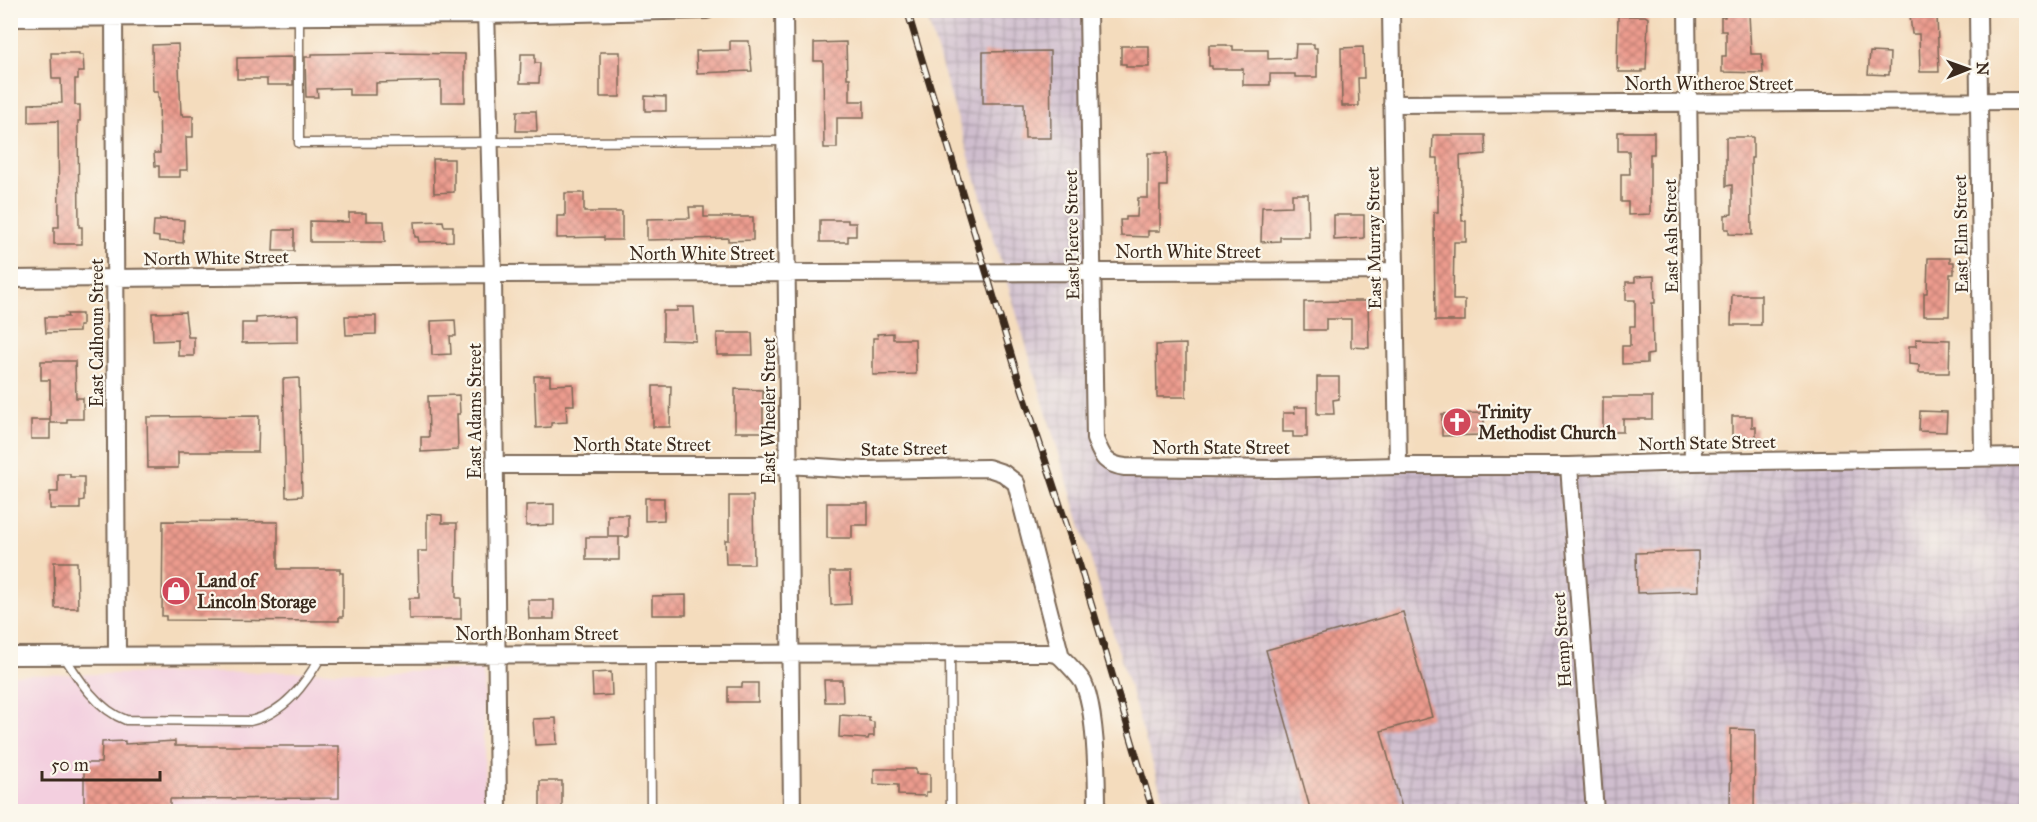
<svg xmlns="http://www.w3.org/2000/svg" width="2037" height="822" viewBox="0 0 2037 822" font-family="'IM FELL Great Primer',serif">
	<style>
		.built { fill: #f3cfdf }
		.industrial { fill: url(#industrial-grid) }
		.building { fill: url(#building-cross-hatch) }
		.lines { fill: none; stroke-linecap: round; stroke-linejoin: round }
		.lane-casing { stroke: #7c6856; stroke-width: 11 }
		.street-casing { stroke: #7c6856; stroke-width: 20 }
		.lane { stroke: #fff; stroke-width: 8 }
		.street { stroke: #fff; stroke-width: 16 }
		.rail-casing { stroke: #3b2a1e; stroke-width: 7 }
		.rail { stroke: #fbf7ec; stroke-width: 4.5; stroke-dasharray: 14; stroke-linecap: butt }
		.labels { text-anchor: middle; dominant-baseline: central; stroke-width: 4.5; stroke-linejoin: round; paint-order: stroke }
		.street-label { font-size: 18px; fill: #3b2a1e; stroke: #fbf7ec }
		.poi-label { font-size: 18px; font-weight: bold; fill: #3b2a1e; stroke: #fbf7ec; text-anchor: start }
	</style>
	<defs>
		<pattern id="industrial-grid" width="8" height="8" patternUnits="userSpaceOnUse" patternTransform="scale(1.5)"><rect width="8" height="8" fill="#cfbdce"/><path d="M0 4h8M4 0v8" fill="none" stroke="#a99aa7"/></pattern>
		<pattern id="building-cross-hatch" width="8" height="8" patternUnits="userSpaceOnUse" patternTransform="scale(1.5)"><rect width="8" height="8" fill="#ec9b8e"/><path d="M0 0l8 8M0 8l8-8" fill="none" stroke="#c07f73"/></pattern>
	</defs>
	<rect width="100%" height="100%" fill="#fbf7ec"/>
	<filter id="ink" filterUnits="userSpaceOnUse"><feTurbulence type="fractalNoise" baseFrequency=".0167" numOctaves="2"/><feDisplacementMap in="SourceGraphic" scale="12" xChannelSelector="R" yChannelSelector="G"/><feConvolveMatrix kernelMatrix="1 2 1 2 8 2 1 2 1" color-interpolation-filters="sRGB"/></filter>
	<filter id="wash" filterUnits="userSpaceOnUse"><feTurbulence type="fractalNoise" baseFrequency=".008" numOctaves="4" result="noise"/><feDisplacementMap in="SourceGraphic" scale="24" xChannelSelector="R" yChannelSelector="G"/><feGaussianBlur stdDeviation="1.35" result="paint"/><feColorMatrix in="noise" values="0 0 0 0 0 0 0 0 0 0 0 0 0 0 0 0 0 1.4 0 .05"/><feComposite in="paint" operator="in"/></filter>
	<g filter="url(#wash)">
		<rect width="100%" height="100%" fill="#f4dcbd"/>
		<path class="built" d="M483,670L485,811H11L10,675Z"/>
		<path class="industrial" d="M925,11H1088L1095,439L1111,464L2026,457V811H1167Z"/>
		<g id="blocks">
			<path class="building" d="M1749,13L1751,54H1762L1763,73L1722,72V56H1726V31H1721V17H1725V14Z
				M1910,15H1937L1939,72H1920L1919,34H1912Z
				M1618,16H1645L1648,18L1646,70H1642V72H1619V69H1617Z
				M730,41H749L752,71L697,73L696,51L730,50Z
				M846,42L847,78H850V101H864V118H837V148H824L823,61H814V43Z
				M178,44L181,114H183V116H193V137H186L187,170H180V177H159V166H155L154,153H160L159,98H158V92H153L152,45Z
				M1296,44H1314V48H1317V77H1295V74H1270V85H1243V69H1212V66H1209V45H1227V46H1233V50H1268V59L1295,58Z
				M1121,46H1149V67H1126V64H1121Z
				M1363,47L1364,78H1358L1359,106H1342L1341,48Z
				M1050,51L1051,138H1025L1024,103H983V52Z
				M600,52H620V97H600Z
				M1870,52L1890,53L1889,75L1868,74Z
				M51,53H79V55H83L84,72H78V79H75V105H80V121H78L79,227H82V244H54V227H59L58,121L29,122V104L62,103L61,79H52Z
				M389,53L465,54V102H441V81L376,83V95H349V88L317,89L318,97H306L305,57H312V54Z
				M521,54H535V63H540L539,83H520Z
				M293,57V85H267V79H237V58Z
				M645,96L666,97V111H645Z
				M517,111H536L537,131H516Z
				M1618,132H1654V154H1650V214L1628,215V202H1621V174H1630L1629,151H1618Z
				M1433,135H1485L1486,154L1460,156L1462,221H1466V242H1454L1453,300H1465V321H1435L1434,212H1438V158H1432Z
				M1726,137H1753V158H1751L1752,235L1729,234V229H1725V215L1732,214V185L1726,186Z
				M1148,153H1167V186H1160V231H1148V237L1121,236L1120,220H1126V217H1137L1138,198H1148Z
				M433,159H454V192L434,193Z
				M565,193H584V212H622V240H604V237L557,238V216H565Z
				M1292,194H1308L1309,237H1280V241L1261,242L1262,207L1292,206Z
				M689,207H704V217H753V240L728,241V238L647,240V219L690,218Z
				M349,213H366V221H384L385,242H310V221L349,222Z
				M1334,215H1364V238L1334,240Z
				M160,219L184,220L183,243L159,241V237L153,236L154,221H160Z
				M820,220H848V223H856V236H848V242H820Z
				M443,221L444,226H453V241L419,242L418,237H415L414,222Z
				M274,230H294V251H273Z
				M1928,258H1950V262H1954V274H1950L1949,316H1924V293H1927Z
				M1654,276L1655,303H1652L1653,354L1647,355V363L1622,364V346H1630V326H1635V300H1626V282H1635V277Z
				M1732,295H1761V325H1731Z
				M1345,301H1368L1369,348L1351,347V319H1326V330H1304V302Z
				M677,307H694L696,341L663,340V311H677Z
				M185,312L188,337H194V356H178V340L153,341L152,313Z
				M67,314H82V326H79V332L46,333L45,317H68Z
				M298,315V342L242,343V323H256V318Z
				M345,316H376V334L346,335Z
				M455,320L456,336H450L451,354L432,355L431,321Z
				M717,333H752L753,355H717Z
				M893,333V339H915L916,374L873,375V338H878L877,334Z
				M1916,339L1950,340L1949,373H1919V365L1909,364V346H1916Z
				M1186,344V397H1157L1156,345Z
				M41,361H75L76,398H83V419H67V423H50V380H41Z
				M534,376H550V385L573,384L574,405H566L567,422L551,423V427L536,428Z
				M1317,377H1339V399L1333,400L1334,414H1317Z
				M299,378L302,496L286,497L283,379Z
				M653,386H671L670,427H653Z
				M735,389L763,390V432H735Z
				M459,395L460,414H457L458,450L421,452V437H429L428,396Z
				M1603,397H1652V419H1623V432H1603Z
				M1294,407H1307V437H1293V432H1283V413H1295Z
				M1920,411L1947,412L1946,432L1919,431Z
				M1484,413V435L1442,436V414Z
				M259,416L258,452H178V468H148L147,417Z
				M1732,416H1752V427H1756V442H1732Z
				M31,420H50V439H31Z
				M58,474H70V477H84V500L80,501V509H50V492H58Z
				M729,496H753L754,564H726L725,540H729Z
				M645,498H664V520L645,521Z
				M827,503H868V525H852V538H827Z
				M554,504V525L526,526V505Z
				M427,514L442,515V523H457L456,598H461V619H409V598H419L418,551H427Z
				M608,515H628V537H608Z
				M163,521L278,522V569H340V573H343V617H339V621L166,620V616H162Z
				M586,537H619V560H586Z
				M1698,551L1699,591L1637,593L1636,553Z
				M54,562H77L78,608H55Z
				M830,572H850L851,604L831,605Z
				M686,595V615H652V596Z
				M528,600H554V619H529Z
				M1403,612L1432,717L1381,731L1403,812H1311L1266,650Z
				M611,672L612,695L593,696L592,673Z
				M824,680H842L843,702H825Z
				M742,683H758V702H728V687H742Z
				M840,715L869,717V721L874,722V736H869L868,739L839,737Z
				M556,718L557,744L535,745L533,719Z
				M1731,729L1755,730L1754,812H1730Z
				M125,741V744L175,741V746H339V798L170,799V812H98V805H84V763H101L102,742Z
				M874,769H916V774H930V792H926V796L898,795V785L874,784Z
				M540,781H562V812H540Z"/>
		</g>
	</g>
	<g filter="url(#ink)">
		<use href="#blocks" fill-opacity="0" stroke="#7c6856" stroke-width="1.5"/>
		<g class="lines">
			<g class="lane-casing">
				<path id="lane" d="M299,13V143L786,141
					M650,654L651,812
					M950,654L951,812
					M64,656C79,680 98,710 126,720L250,721C285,713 305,684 322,655"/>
			</g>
			<g class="street-casing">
				<path id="street" d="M114,10L117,655
					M486,10L493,274L498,812
					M784,10L792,812
					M1088,10L1095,439C1102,456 1104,464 1125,467L1275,469L1398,466H1569L1693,462L2026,457
					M1391,10L1398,466
					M1687,10L1693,462
					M1978,10L1983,457
					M10,18L486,15L707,10
					M1392,104L2026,101
					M10,279L493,274L1394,271
					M495,465H789L864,470L988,468L1003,473L1016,483L1061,657C1069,665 1077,673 1083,682C1096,708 1097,781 1097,812
					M1569,466L1595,812
					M10,656L1050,653L1057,654L1061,657"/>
			</g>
			<use href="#lane" class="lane"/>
			<use href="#street" class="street"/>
			<g class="rail-casing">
				<path id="rail" d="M907,10L1018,377L1080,566L1153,812"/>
			</g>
			<use href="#rail" class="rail"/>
		</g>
	</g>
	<defs>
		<g id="church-disc" transform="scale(1.5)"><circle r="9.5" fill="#d1495b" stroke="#fbf7ec"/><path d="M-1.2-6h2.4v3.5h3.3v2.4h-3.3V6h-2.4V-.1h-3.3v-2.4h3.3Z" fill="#fff"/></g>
		<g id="shop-disc" transform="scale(1.5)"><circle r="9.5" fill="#d1495b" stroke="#fbf7ec"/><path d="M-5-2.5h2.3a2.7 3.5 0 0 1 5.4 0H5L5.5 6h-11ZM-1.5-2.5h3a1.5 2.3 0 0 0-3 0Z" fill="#fff"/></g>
	</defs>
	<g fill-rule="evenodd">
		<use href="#church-disc" x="1457" y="422"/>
		<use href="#shop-disc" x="176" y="591"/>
	</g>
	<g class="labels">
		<g class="street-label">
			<text x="1709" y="84">North Witheroe Street</text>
			<text transform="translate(1961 234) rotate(-91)">East Elm Street</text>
			<text transform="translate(1072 235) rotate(-91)">East Pierce Street</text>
			<text transform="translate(1671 236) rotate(-91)">East Ash Street</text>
			<text transform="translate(1374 238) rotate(-91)">East Murray Street</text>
			<text x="1188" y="252">North White Street</text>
			<text x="702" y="254">North White Street</text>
			<text transform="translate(216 258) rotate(-1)">North White Street</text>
			<text transform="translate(97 333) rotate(-90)">East Calhoun Street</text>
			<text transform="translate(475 411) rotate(-90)">East Adams Street</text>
			<text transform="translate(769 411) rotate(-90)">East Wheeler Street</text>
			<text transform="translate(1707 443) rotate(-1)">North State Street</text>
			<text x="642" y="445">North State Street</text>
			<text x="1221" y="448">North State Street</text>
			<text transform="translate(904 449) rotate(-1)">State Street</text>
			<text x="537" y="634">North Bonham Street</text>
			<text transform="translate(1562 640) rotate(-94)">Hemp Street</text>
		</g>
		<g class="poi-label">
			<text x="1478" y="412">Trinity<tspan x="1478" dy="21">Methodist Church</tspan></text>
			<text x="197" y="581">Land of<tspan x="197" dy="21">Lincoln Storage</tspan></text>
		</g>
	</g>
	<rect width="2037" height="822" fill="none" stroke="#fbf7ec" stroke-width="36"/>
	<g transform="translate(1968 69) rotate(89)" stroke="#fbf7ec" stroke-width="4.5" paint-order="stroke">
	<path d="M0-4.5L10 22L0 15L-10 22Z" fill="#3b2a1e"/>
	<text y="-9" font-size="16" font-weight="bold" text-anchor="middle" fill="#3b2a1e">N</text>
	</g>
	<path d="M42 771v9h118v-9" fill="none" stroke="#3b2a1e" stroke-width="3"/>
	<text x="51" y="771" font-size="18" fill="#3b2a1e" stroke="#fbf7ec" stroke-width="4.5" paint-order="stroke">50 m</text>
</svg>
